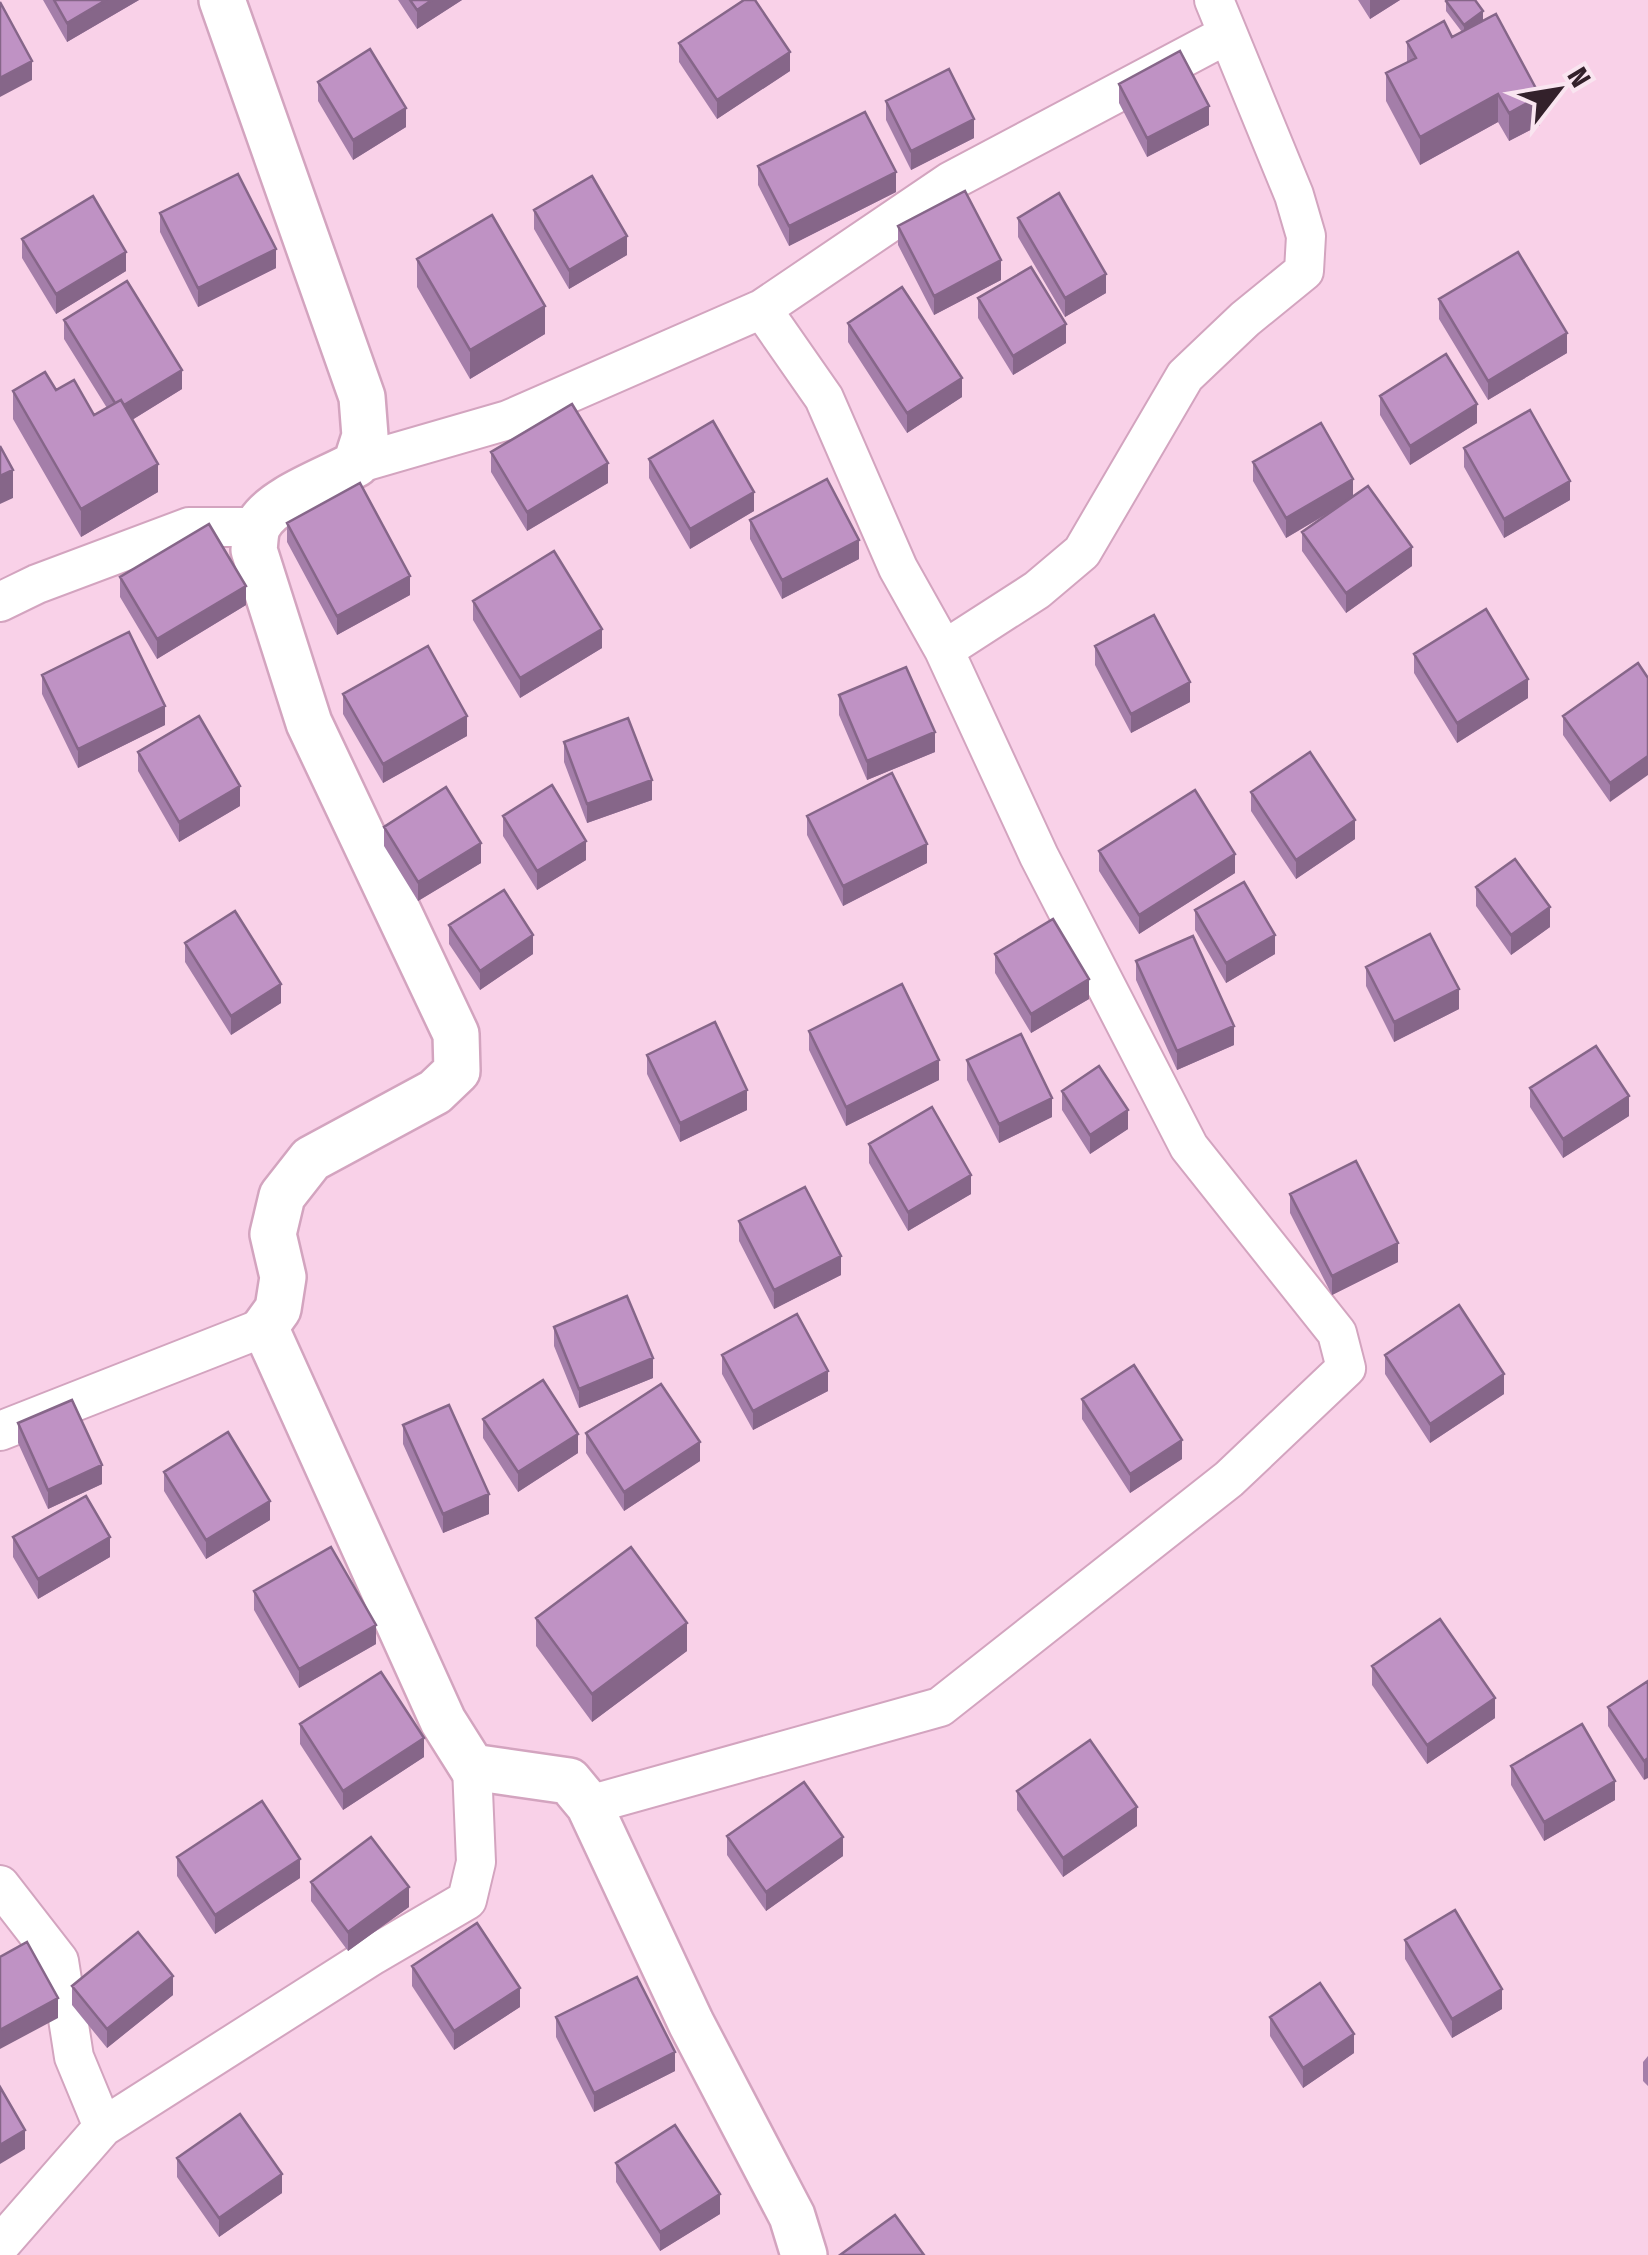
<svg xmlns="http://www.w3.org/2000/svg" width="1648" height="2255" viewBox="0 0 1648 2255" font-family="'Fira Sans Condensed',sans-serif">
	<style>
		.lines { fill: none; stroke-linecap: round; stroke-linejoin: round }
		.minor-casing { stroke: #d3a4bf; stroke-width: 42 }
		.tertiary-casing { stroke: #d3a4bf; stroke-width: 50 }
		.minor { stroke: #fff; stroke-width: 38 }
		.tertiary { stroke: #fff; stroke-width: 45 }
		.wall { fill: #a47ea9 }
		.shaded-wall { fill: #866689 }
		.building { fill: #bf92c4; stroke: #866689; stroke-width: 2.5 }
	</style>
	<rect width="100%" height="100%" fill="#f9d1e8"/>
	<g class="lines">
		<g class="minor-casing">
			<path id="minor" d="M762,309L824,398L898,568L944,650
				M356,464L508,420L762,309L951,181L1228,34
				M0,602L37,584L189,527H257
				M0,1431L265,1327
				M589,1805L940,1707L1229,1479L1346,1368L1337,1333L1189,1147L1039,856L944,650L1037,590L1082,552L1185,376L1245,319L1304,271L1306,236L1294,195L1214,0
				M0,1885L59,1961L74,2057L103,2127
				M0,2245L103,2127L373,1955L467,1900L476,1862L472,1767"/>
		</g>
		<g class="tertiary-casing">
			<path id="tertiary" d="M222,0L362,397L365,436L356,464C330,479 271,499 258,526C255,532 255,542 254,550L309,723L456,1034L457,1071L435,1092L311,1159L282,1196L273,1234L283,1277L278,1309L265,1327L443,1721L472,1767L569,1781L589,1805L691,2023L792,2216L804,2255"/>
		</g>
		<use href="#minor" class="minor"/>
		<use href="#tertiary" class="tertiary"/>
	</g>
	<path class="wall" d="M43,0H139L67,42Z
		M398,0H462L417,29Z
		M1358,0H1400L1370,19Z
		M1446,1L1483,20L1540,125L1509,141L1498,122L1420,165L1386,101V73L1407,62V42L1452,37L1462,32L1446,11Z
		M679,43L790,71L717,119L679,62Z
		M318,82L406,127L353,160L318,101Z
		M1119,84L1209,125L1147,157L1119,103Z
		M886,101L974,138L911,170L886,120Z
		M758,166L896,192L789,246L758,185Z
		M534,210L627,255L569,289L534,229Z
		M160,213L276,268L198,307L160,232Z
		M1018,218L1106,293L1065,317L1018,237Z
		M898,226L1001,280L934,315L898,245Z
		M22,239L126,271L56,314L22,258Z
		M417,259L545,334L470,379L417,287Z
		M978,298L1066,343L1013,375L978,318Z
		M1439,299L1567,353L1488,400L1439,319Z
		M64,320L182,389L132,420L158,492L81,537L13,419V391L56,390L94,415L107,408L64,339Z
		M848,323L962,397L907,433L848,342Z
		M1380,396L1477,423L1410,465L1380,415Z
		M1464,448L1570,500L1504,538L1464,467Z
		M491,452L608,483L527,531L491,472Z
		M649,459L754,511L690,549L649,478Z
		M1253,462L1353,496L1412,566L1346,613L1302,551V532L1334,510L1286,538L1253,481Z
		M750,520L859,559L782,599L750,539Z
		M287,523L410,595L337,635L287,542Z
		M120,577L246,605L157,659L120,597Z
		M473,601L602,648L520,698L473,620Z
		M1095,646L1190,702L1131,733L1095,665Z
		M1414,654L1528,698L1457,743L1414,673Z
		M1638,663L1610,802L1563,735V716Z
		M42,675L165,725L78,768L42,694Z
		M343,694L467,736L383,783L343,714Z
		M839,695L935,752L867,780L839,715Z
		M564,742L652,800L587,823L564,762Z
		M138,752L240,806L179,842L138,771Z
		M1251,792L1355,839L1296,879L1251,811Z
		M503,816L586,860L537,890L503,836Z
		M807,816L927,863L843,906L807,835Z
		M384,827L481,863L418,901L384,846Z
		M1099,851L1235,873L1139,934L1099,871Z
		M1476,887L1550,927L1511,955L1476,906Z
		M1195,910L1275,954L1226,983L1195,930Z
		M449,925L533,954L480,990L449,944Z
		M185,943L281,1003L231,1035L185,962Z
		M995,954L1089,999L1031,1033L995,973Z
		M1136,961L1234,1045L1177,1070L1136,980Z
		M1366,967L1459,1009L1394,1042L1366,986Z
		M809,1031L939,1080L846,1126L809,1050Z
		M647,1055L747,1110L680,1142L647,1074Z
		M967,1060L1052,1117L999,1143L967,1080Z
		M1530,1088L1629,1116L1563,1158L1530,1107Z
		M1062,1091L1128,1129L1090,1154L1062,1110Z
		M869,1144L971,1194L908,1231L869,1163Z
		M1290,1194L1398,1262L1332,1295L1290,1213Z
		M739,1221L841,1275L774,1309L739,1241Z
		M554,1327L653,1378L579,1408L554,1346Z
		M722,1355L828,1391L753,1430L722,1374Z
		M1385,1355L1504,1394L1430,1443L1385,1374Z
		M1082,1399L1182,1459L1130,1493L1082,1419Z
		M483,1419L578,1453L518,1492L483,1438Z
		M18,1423L102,1484L48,1509L18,1443Z
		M403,1425L489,1514L443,1533L403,1444Z
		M586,1433L700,1461L624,1511L586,1453Z
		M164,1472L270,1520L206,1559L164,1491Z
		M13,1537L110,1557L38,1599L13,1557Z
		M254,1591L376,1644L299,1688L254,1610Z
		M536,1618L687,1651L592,1722L536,1646Z
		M1372,1666L1495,1718L1427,1764L1372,1685Z
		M1648,1681L1644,1780L1608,1726V1707Z
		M300,1724L424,1757L343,1810L300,1744Z
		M1511,1766L1615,1800L1544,1841L1511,1785Z
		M1017,1791L1137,1826L1063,1877L1017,1810Z
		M727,1836L843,1856L766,1911L727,1855Z
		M177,1857L300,1878L215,1934L177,1876Z
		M311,1882L409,1907L348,1951L311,1901Z
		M1405,1940L1502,2009L1452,2038L1405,1959Z
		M412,1966L520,2007L454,2050L412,1986Z
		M72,1986L173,1995L107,2048L72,2005Z
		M556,2017L675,2071L594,2112L556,2037Z
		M1270,2017L1354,2053L1303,2088L1270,2036Z
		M1648,2056V2086L1643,2081V2062Z
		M177,2158L282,2193L219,2237L177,2177Z
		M616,2163L720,2214L660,2251L616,2182Z"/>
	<path class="shaded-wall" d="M106,0H139L67,42V23Z
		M432,0H462L417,29V10Z
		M1370,0H1400L1370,19Z
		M1483,11V20L1464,35V25Z
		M790,52V71L717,119V100Z
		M32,61V80L0,97V78Z
		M1498,94V122L1420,165V137Z
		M1540,96V125L1509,141V113Z
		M1209,106V125L1147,157V138Z
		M406,108V127L353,160V140Z
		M974,119V138L911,170V151Z
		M896,172V192L789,246V226Z
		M627,236V255L569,289V270Z
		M276,249V268L198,307V288Z
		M126,252V271L56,314V294Z
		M1001,260V280L934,315V296Z
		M1106,274V293L1065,317V298Z
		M545,306V334L470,379V350Z
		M1066,324V343L1013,375V356Z
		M1567,333V353L1488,400V381Z
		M182,370V389L119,428V408Z
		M962,378V397L907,433V413Z
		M1477,404V423L1410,465V446Z
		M608,463V483L527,531V512Z
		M158,464V492L81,537V509Z
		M13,470V498L0,504V476Z
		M1353,479V498L1286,538V518Z
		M1570,481V500L1504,538V519Z
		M754,492V511L690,549V529Z
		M859,540V559L782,599V580Z
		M1412,547V566L1346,613V593Z
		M410,576V595L337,635V616Z
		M246,586V605L157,659V639Z
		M602,629V648L520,698V678Z
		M1528,679V698L1457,743V723Z
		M1190,682V702L1131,733V714Z
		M165,706V725L78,768V749Z
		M467,716V736L383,783V764Z
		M935,732V752L867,780V761Z
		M1648,756V775L1610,802V783Z
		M652,780V800L587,823V804Z
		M240,786V806L179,842V822Z
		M1355,820V839L1296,879V860Z
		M586,841V860L537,890V871Z
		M481,843V863L418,901V882Z
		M927,844V863L843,906V886Z
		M1235,854V873L1139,934V915Z
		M1550,907V927L1511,955V935Z
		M533,935V954L480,990V971Z
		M1275,935V954L1226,983V963Z
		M1089,979V999L1031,1033V1014Z
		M281,984V1003L231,1035V1016Z
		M1459,989V1009L1394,1042V1022Z
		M1234,1026V1045L1177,1070V1051Z
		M939,1060V1080L846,1126V1107Z
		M747,1090V1110L680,1142V1123Z
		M1629,1096V1116L1563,1158V1139Z
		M1052,1098V1117L999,1143V1124Z
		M1128,1110V1129L1090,1154V1135Z
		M971,1175V1194L908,1231V1212Z
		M1398,1243V1262L1332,1295V1276Z
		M841,1256V1275L774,1309V1290Z
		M653,1358V1378L579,1408V1389Z
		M828,1371V1391L753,1430V1411Z
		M1504,1374V1394L1430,1443V1424Z
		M578,1434V1453L518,1492V1472Z
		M1182,1440V1459L1130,1493V1474Z
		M700,1442V1461L624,1511V1492Z
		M102,1465V1484L48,1509V1490Z
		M489,1494V1514L443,1533V1514Z
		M270,1501V1520L206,1559V1540Z
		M110,1537V1557L38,1599V1579Z
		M687,1623V1651L592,1722V1694Z
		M376,1625V1644L299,1688V1669Z
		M1495,1698V1718L1427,1764V1745Z
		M424,1738V1757L343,1810V1791Z
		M1648,1758V1778L1644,1780V1761Z
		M1615,1781V1800L1544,1841V1822Z
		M1137,1807V1826L1063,1877V1858Z
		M843,1837V1856L766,1911V1892Z
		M300,1859V1878L215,1934V1915Z
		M409,1887V1907L348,1951V1932Z
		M173,1976V1995L107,2048V2029Z
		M520,1988V2007L454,2050V2031Z
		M1502,1989V2009L1452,2038V2019Z
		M58,1998V2018L0,2049V2030Z
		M1354,2034V2053L1303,2088V2068Z
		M675,2052V2071L594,2112V2093Z
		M25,2130V2149L0,2164V2145Z
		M282,2174V2193L219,2237V2218Z
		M720,2194V2214L660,2251V2232Z"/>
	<path class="building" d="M54,0H106L67,23Z
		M410,0H432L417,10Z
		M744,0H755L790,52L717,100L679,43Z
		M1447,0H1475L1483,11L1464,25L1446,1Z
		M0,2L32,61L0,78Z
		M1496,14L1540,96L1509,113L1498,94L1420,137L1386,73L1416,58L1407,42L1444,21L1452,37Z
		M370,49L406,108L353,140L318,82Z
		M1180,51L1209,106L1147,138L1119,84Z
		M949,69L974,119L911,151L886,101Z
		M865,112L896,172L789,226L758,166Z
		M238,174L276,249L198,288L160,213Z
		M592,176L627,236L569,270L534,210Z
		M965,191L1001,260L934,296L898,226Z
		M1059,193L1106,274L1065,298L1018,218Z
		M93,196L126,252L56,294L22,239Z
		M492,215L545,306L470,350L417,259Z
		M1518,252L1567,333L1488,381L1439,299Z
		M1031,267L1066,324L1013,356L978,298Z
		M127,281L182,370L124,405L121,400L115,403L64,320Z
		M902,287L962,378L907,413L848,323Z
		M1446,354L1477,404L1410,446L1380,396Z
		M45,372L56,390L74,380L94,415L121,400L158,464L81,509L13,391Z
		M572,404L608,463L527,512L491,452Z
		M1530,410L1570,481L1504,519L1464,448Z
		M713,421L754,492L690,529L649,459Z
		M1321,423L1353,479L1286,518L1253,462Z
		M0,446L13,470L0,476Z
		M827,479L859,540L782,580L750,520Z
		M360,483L410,576L337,616L287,523Z
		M1368,486L1412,547L1346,593L1302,532Z
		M209,524L246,586L157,639L120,577Z
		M554,551L602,629L520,678L473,601Z
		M1486,609L1528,679L1457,723L1414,654Z
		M1154,615L1190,682L1131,714L1095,646Z
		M129,632L165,706L78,749L42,675Z
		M428,646L467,716L383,764L343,694Z
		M1638,663L1648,678V756L1610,783L1563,716Z
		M906,667L935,732L867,761L839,695Z
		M199,716L240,786L179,822L138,752Z
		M628,718L652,780L587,804L564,742Z
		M1310,752L1355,820L1296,860L1251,792Z
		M892,773L927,844L843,886L807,816Z
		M552,785L586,841L537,871L503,816Z
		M446,787L481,843L418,882L384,827Z
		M1195,790L1235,854L1139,915L1099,851Z
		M1515,859L1550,907L1511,935L1476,887Z
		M1244,882L1275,935L1226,963L1195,910Z
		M504,890L533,935L480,971L449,925Z
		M235,911L281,984L231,1016L185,943Z
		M1053,919L1089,979L1031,1014L995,954Z
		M1430,934L1459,989L1394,1022L1366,967Z
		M1193,936L1234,1026L1177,1051L1136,961Z
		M902,984L939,1060L846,1107L809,1031Z
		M715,1022L747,1090L680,1123L647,1055Z
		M1021,1034L1052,1098L999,1124L967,1060Z
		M1596,1046L1629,1096L1563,1139L1530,1088Z
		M1099,1066L1128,1110L1090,1135L1062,1091Z
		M932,1107L971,1175L908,1212L869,1144Z
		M1356,1161L1398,1243L1332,1276L1290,1194Z
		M805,1187L841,1256L774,1290L739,1221Z
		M627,1296L653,1358L579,1389L554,1327Z
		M1459,1305L1504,1374L1430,1424L1385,1355Z
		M797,1314L828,1371L753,1411L722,1355Z
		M1134,1365L1182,1440L1130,1474L1082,1399Z
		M543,1380L578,1434L518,1472L483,1419Z
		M661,1384L700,1442L624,1492L586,1433Z
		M72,1400L102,1465L48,1490L18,1423Z
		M449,1405L489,1494L443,1514L403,1425Z
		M228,1432L270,1501L206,1540L164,1472Z
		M86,1496L110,1537L38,1579L13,1537Z
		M331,1547L376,1625L299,1669L254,1591Z
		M631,1547L687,1623L592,1694L536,1618Z
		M1440,1619L1495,1698L1427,1745L1372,1666Z
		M381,1672L424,1738L343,1791L300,1724Z
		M1648,1681V1758L1644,1761L1608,1707Z
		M1582,1724L1615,1781L1544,1822L1511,1766Z
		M1090,1740L1137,1807L1063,1858L1017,1791Z
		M804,1782L843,1837L766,1892L727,1836Z
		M262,1801L300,1859L215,1915L177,1857Z
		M371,1837L409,1887L348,1932L311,1882Z
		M1455,1910L1502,1989L1452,2019L1405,1940Z
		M477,1923L520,1988L454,2031L412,1966Z
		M138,1932L173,1976L107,2029L72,1986Z
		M27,1942L58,1998L0,2030V1957Z
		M637,1977L675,2052L594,2093L556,2017Z
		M1320,1983L1354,2034L1303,2068L1270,2017Z
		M0,2087L25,2130L0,2145Z
		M240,2114L282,2174L219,2218L177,2158Z
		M675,2125L720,2194L660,2232L616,2163Z
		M895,2215L924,2255H840Z"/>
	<g transform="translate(1558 90) rotate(59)" stroke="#f9e5f0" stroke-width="8" paint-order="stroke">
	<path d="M0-8L18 38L0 25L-18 38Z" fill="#33212b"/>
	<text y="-15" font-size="28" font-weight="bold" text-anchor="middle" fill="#33212b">N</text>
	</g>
</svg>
